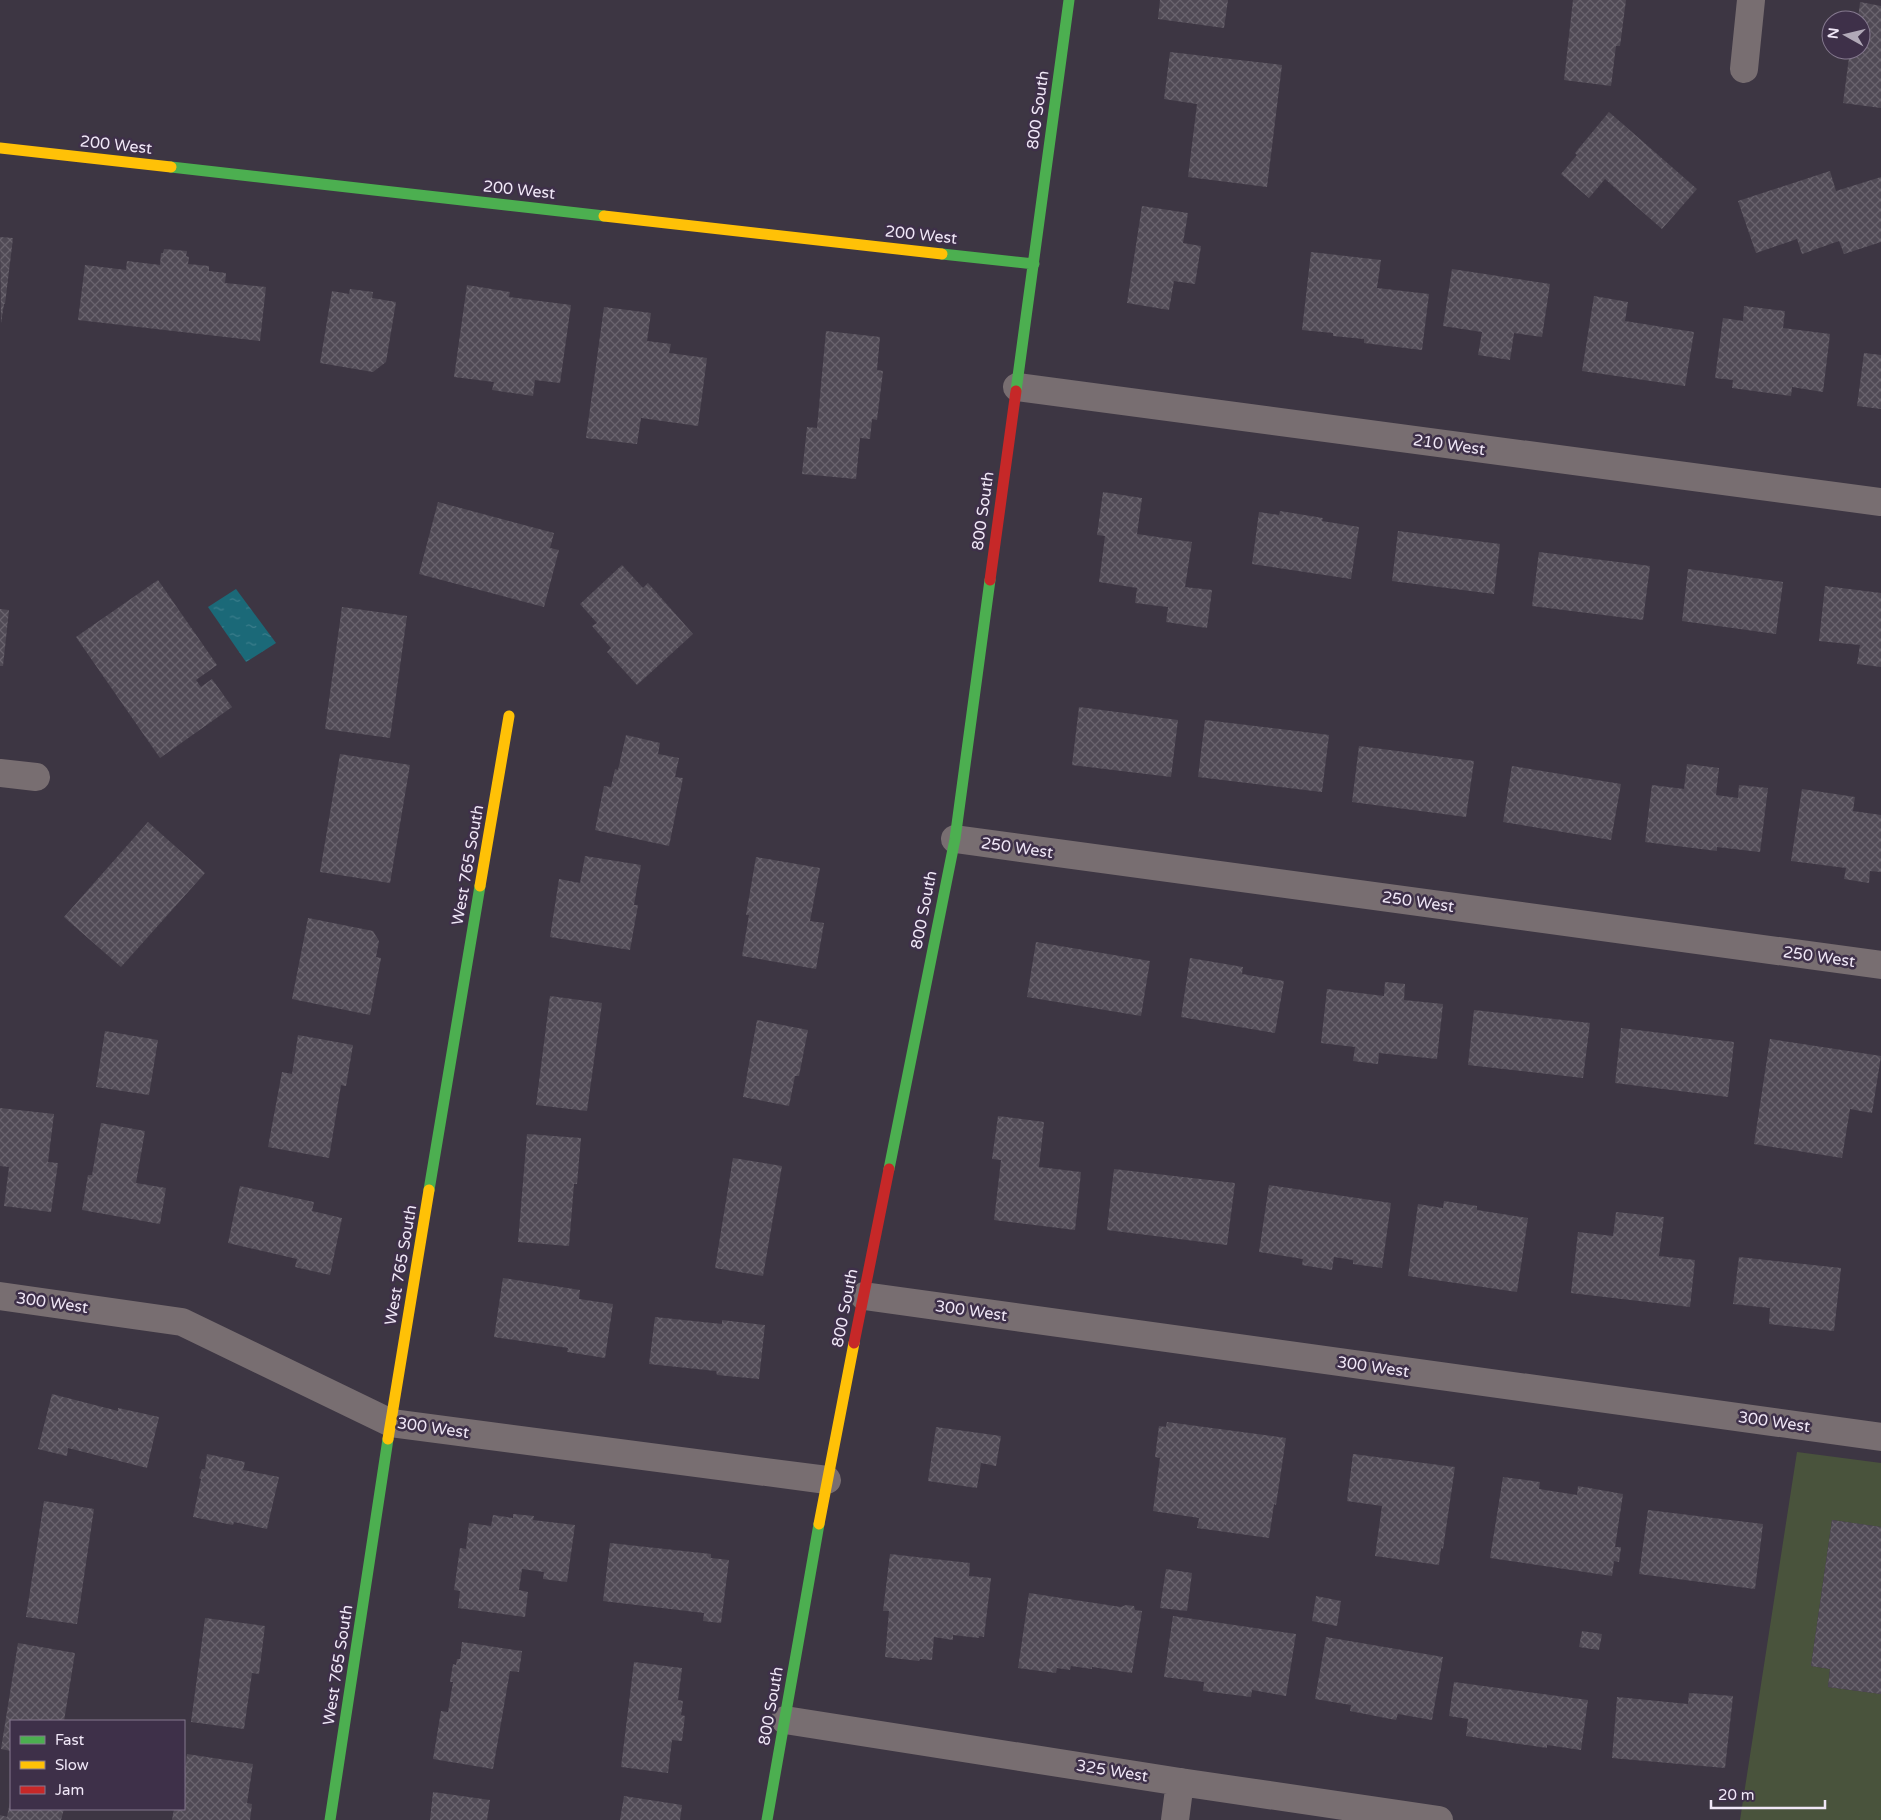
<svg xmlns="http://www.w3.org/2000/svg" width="1881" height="1820" viewBox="0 0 1881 1820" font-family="'Varela Round',sans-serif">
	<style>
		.green { fill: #49533c }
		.water { fill: url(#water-ripples) }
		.building { fill: url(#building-cross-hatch) }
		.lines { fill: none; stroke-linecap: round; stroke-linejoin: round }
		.street { stroke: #786e71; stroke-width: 28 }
		.fast { stroke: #4caf50; stroke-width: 11 }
		.slow { stroke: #ffc107; stroke-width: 11 }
		.jam { stroke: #c62828; stroke-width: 11 }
		.labels { text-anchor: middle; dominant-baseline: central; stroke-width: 5; stroke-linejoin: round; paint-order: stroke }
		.street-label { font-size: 16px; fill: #f0e7f7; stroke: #3e3049 }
	</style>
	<defs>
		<pattern id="water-ripples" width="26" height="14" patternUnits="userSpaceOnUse" patternTransform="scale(1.25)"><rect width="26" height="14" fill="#1b6978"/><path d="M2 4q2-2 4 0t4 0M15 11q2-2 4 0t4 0" fill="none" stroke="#3c7e8c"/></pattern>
		<pattern id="building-cross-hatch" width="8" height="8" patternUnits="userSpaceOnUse" patternTransform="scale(1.25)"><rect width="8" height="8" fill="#504a55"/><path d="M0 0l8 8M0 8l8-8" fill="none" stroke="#6a646e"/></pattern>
	</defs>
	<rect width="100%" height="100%" fill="#3d3643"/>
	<path class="green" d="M1797,1452L1881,1463V1527L1832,1520L1811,1666L1830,1669L1828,1687L1881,1694V1820H1740Z"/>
	<path class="water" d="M236,589L276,643L246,662L208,607Z"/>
	<path class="building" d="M1160,0H1228L1224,28L1158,19Z
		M1573,0H1626L1620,46H1616L1611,86L1564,80Z
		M1860,2L1881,6V108L1843,103L1850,50H1861V20H1858Z
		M1170,52L1282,65L1267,187L1188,177L1197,104L1164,99Z
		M1609,112L1697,189L1662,229L1605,179L1589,198L1561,174L1577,155L1575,153Z
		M1830,171L1836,191L1881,177V242L1844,254L1839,241L1802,254L1797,239L1756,253L1738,201Z
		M1142,206L1188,213L1183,243L1201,246L1195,284L1174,281L1169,310L1127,303Z
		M0,237L13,238L5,304H4L1,323Z
		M164,249L187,251L186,256L189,257L188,264L209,266V271L226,273L225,283L266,287L260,341L78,320L85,265L126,270L127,261L160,265L161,253H163Z
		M1311,252L1381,260L1377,288L1429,294L1422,350L1364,343V339L1333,336V333L1302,330Z
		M1452,269L1550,284L1542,337L1514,333L1510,360L1478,355L1482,332L1443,326Z
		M467,285L510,292L509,297L571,305L560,383L535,380L533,396L492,390L494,382L454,377Z
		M350,289L373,292L372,298L396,302L386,362L373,372L320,363L332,291L349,294Z
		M1594,296L1628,302L1625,321L1694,332L1685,386L1582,371Z
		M1744,306L1785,311L1783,328L1830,334L1823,392L1792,387L1791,396L1732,388L1733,380L1715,378L1723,318L1743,321Z
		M604,307L651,313L647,341L671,344L669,353L707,358L698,426L641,418L637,444L586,438Z
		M826,331L880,337L877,370L883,371L877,420L872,419L870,439L860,438L856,479L802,474L807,427L817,428Z
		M1864,353L1881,355V409L1857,406Z
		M1103,492L1142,498L1137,534L1192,542L1185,587L1212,590L1207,628L1166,622L1168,607L1135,603L1137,588L1099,582L1105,536L1097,535Z
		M438,502L554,533L550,548L559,550L544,607L419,574Z
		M1280,511L1323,518L1322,521L1359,527L1351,579L1252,564L1259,512L1279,515Z
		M1398,531L1500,544L1494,594L1392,581Z
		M1539,552L1650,566L1643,620L1532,606Z
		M622,565L643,588L648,583L693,634L637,685L607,652L611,648L592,626L597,623L580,604Z
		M1688,569L1783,582L1776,634L1682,621Z
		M158,580L217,665L196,680L201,687L212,679L232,707L160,758L76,637Z
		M1825,586L1881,593V667L1857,664L1860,645L1819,641Z
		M342,607L407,616L390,738L325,729Z
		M0,609L9,610L3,666H0Z
		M1079,707L1178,720L1171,777L1072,765Z
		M1205,720L1329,735L1322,792L1198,777Z
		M626,735L660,743L658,754L679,758L675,777L683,778L669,846L595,830L604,786L611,787L615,769L618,770Z
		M1359,746L1474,761L1466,817L1352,802Z
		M340,754L410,765L390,883L320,872Z
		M1687,764L1719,768L1716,795L1738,798L1739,785L1768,788L1760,852L1717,847V851L1645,842L1652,785L1684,789Z
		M1512,766L1621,784L1611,840L1503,822Z
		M1802,789L1855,797L1853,811L1881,815V872L1870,871L1869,883L1844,879L1846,868L1791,861Z
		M148,822L205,873L121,967L64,917Z
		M585,856L641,865L634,905H638L630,950L550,937L559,879L580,883Z
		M756,857L820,868L810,921L824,923L816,969L742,956L749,915H746Z
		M308,918L373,931L379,941L376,957L381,958L370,1015L292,999Z
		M1036,942L1150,961L1141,1016L1027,997Z
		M1190,958L1243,967L1242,974L1284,981L1275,1033L1181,1017Z
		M1385,982L1405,984L1404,1000L1443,1004L1437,1059L1379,1053L1378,1064L1353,1061L1355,1047L1321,1043L1327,989L1384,996Z
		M550,996L602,1003L587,1111L536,1105Z
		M1474,1010L1590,1023L1583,1078L1468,1065Z
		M757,1020L808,1030L799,1076H795L789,1106L743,1097Z
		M1621,1028L1734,1042L1728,1097L1615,1083Z
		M105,1031L158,1040L149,1095L96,1087Z
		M298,1035L353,1045L346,1086L341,1085L329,1158L268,1147L282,1072L292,1074Z
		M1770,1039L1881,1056L1872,1113L1850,1109L1842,1158L1754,1144Z
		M0,1108L54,1114L48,1162L58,1163L51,1212L4,1206L9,1167L0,1166Z
		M998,1116L1044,1122L1039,1167L1081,1172L1075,1230L994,1220L1001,1160L992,1159Z
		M101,1123L145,1131L136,1183L166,1188L160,1224L82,1210L88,1175H92Z
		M527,1134L581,1138L577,1184H574L569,1246L518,1242Z
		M733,1158L782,1166L763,1276L715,1268Z
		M1114,1169L1235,1183L1227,1245L1107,1230Z
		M1269,1185L1391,1203L1382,1268L1353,1264V1260L1334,1257L1332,1270L1302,1265L1303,1259L1259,1252Z
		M240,1186L314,1202L312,1211L342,1218L330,1275L295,1267L297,1259L228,1243Z
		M1444,1201L1477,1206V1210L1528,1218L1517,1292L1408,1276L1418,1204L1443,1208Z
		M1616,1212L1664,1217L1659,1256L1695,1260L1690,1307L1571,1293L1578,1232L1613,1236Z
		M1739,1257L1841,1268L1834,1331L1769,1324L1770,1308L1733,1304Z
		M503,1278L580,1290L579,1299L613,1304L605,1358L567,1352L568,1348L494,1337Z
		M655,1317L722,1324V1320L765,1325L759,1379L717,1375L716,1371L649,1364Z
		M52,1394L118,1411V1408L159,1417L147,1468L68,1448L67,1456L38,1449Z
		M1167,1422L1286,1438L1276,1505L1274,1504L1269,1538L1197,1528L1199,1518L1153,1511L1160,1458L1155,1457L1159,1426L1166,1427Z
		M936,1427L1001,1436L996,1466L981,1463L977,1488L928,1481Z
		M207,1454L245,1462L243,1470L279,1477L267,1529L234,1522L233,1525L193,1517L201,1479L199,1478L202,1469H205Z
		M1353,1454L1455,1467L1443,1549L1441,1548L1439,1565L1375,1556L1382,1506L1347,1501Z
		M1503,1477L1540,1482L1539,1489L1577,1495L1578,1486L1623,1494L1615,1547H1621L1619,1562L1614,1561L1612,1576L1490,1558Z
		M44,1501L94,1509L77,1624L26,1617Z
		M1648,1510L1763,1524L1755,1589L1639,1574Z
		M513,1514L534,1516L533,1520L575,1525L567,1582L543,1579L544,1572L522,1569L519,1590L528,1592L525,1617L458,1608L460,1591L454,1590L460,1548L466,1549L469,1523L491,1526L493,1515L513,1518Z
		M1832,1520L1881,1527V1694L1828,1687L1830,1669L1811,1666Z
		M610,1543L711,1554V1558L729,1560L721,1623L703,1621L704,1613L603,1601Z
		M890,1554L970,1563L969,1576L991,1578L984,1637L979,1636V1638L953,1635V1640L934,1637L932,1660L920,1659L919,1661L885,1657L889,1611H883Z
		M1166,1569L1192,1573L1187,1611L1160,1608Z
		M1029,1593L1121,1607L1126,1605L1134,1606L1135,1610L1142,1611L1132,1673L1092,1667V1669L1071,1666L1070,1670L1057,1668L1056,1673L1018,1668Z
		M1316,1596L1341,1601L1337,1626L1312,1621Z
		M1173,1616L1296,1634L1286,1696L1252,1690L1251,1697L1203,1691L1204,1682L1164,1677Z
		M205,1618L265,1626L259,1674L252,1673L244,1729L191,1722Z
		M1582,1631L1602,1634L1599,1650L1579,1647Z
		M1326,1637L1443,1657L1432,1720L1398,1714L1396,1720L1350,1711L1351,1705L1315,1699Z
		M462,1642L522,1651L519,1672L510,1671L493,1769L433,1759L441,1711L448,1712L453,1682H450L453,1664L456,1665L457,1659H460Z
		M18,1643L75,1653L64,1721H11V1751L1,1749Z
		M634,1662L682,1668L678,1700L683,1701L681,1715L685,1716L682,1741L672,1740L668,1773L621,1767Z
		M1454,1682L1588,1700L1581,1750L1547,1745V1748L1466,1736L1468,1719L1449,1716Z
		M1689,1693L1733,1696L1725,1768L1612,1758L1617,1697L1688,1704Z
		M187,1754L253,1764L247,1803L252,1804L250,1820H172L174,1809H184V1777Z
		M433,1792L490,1800L487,1820H430Z
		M624,1796L682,1805L680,1820H620Z
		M10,1802L11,1809H64L61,1820H0V1815L7,1817Z"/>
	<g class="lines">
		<path class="street" d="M1744,69L1751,0
			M1017,387L1881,502
			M0,773L36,777
			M955,839L1881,965
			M0,1296L182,1322L391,1423L827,1480
			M864,1296L1881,1437
			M785,1720L1180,1782L1439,1820
			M1175,1820L1180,1782"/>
		<path class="fast" d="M171,167L604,216
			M942,254L1034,264
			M1016,391L1069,0
			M889,1169L955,839L990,580
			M429,1190L480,886
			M330,1820L388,1439
			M767,1820L819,1524"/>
		<path class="slow" d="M0,148L171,167
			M604,216L942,254
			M480,886L509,716
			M388,1439L429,1190
			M819,1524L854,1343"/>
		<path class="jam" d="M990,580L1016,391
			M854,1343L889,1169"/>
	</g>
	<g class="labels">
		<g class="street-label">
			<text transform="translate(1038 110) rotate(-82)">800 South</text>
			<text transform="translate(116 145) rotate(6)">200 West</text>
			<text transform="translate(519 190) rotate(6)">200 West</text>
			<text transform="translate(921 235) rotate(6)">200 West</text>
			<text transform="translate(1449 445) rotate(8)">210 West</text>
			<text transform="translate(983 511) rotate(-82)">800 South</text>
			<text transform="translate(1017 848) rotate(8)">250 West</text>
			<text transform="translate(468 865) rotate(-80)">West 765 South</text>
			<text transform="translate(1418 902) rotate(8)">250 West</text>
			<text transform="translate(924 910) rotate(-79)">800 South</text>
			<text transform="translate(1819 957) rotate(8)">250 West</text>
			<text transform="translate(401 1265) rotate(-80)">West 765 South</text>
			<text transform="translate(52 1303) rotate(8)">300 West</text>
			<text transform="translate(845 1308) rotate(-79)">800 South</text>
			<text transform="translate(971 1311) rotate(8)">300 West</text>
			<text transform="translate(1373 1367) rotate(8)">300 West</text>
			<text transform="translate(1774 1422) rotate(8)">300 West</text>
			<text transform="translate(433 1428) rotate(8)">300 West</text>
			<text transform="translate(338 1665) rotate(-81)">West 765 South</text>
			<text transform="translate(771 1706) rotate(-80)">800 South</text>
			<text transform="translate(1112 1771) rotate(9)">325 West</text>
		</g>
	</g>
	<rect x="10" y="1720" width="175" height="90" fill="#3e3049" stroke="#85798f"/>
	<rect x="20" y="1736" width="25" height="8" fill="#4caf50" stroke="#85798f"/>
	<text x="55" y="1745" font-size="15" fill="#f0e7f7">Fast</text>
	<rect x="20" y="1761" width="25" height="8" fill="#ffc107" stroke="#85798f"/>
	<text x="55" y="1770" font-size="15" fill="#f0e7f7">Slow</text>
	<rect x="20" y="1786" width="25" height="8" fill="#c62828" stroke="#85798f"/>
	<text x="55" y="1795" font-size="15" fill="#f0e7f7">Jam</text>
	<g transform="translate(1846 35) rotate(278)"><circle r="24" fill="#3e3049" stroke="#85798f"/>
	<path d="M0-4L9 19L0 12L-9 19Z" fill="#b1a9b8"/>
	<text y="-8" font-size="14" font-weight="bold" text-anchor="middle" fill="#f0e7f7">N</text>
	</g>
	<path d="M1711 1800v8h114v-8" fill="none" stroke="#f0e7f7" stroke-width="2.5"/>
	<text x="1718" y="1800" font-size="15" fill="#f0e7f7" stroke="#3e3049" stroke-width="4" paint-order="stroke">20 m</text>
</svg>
